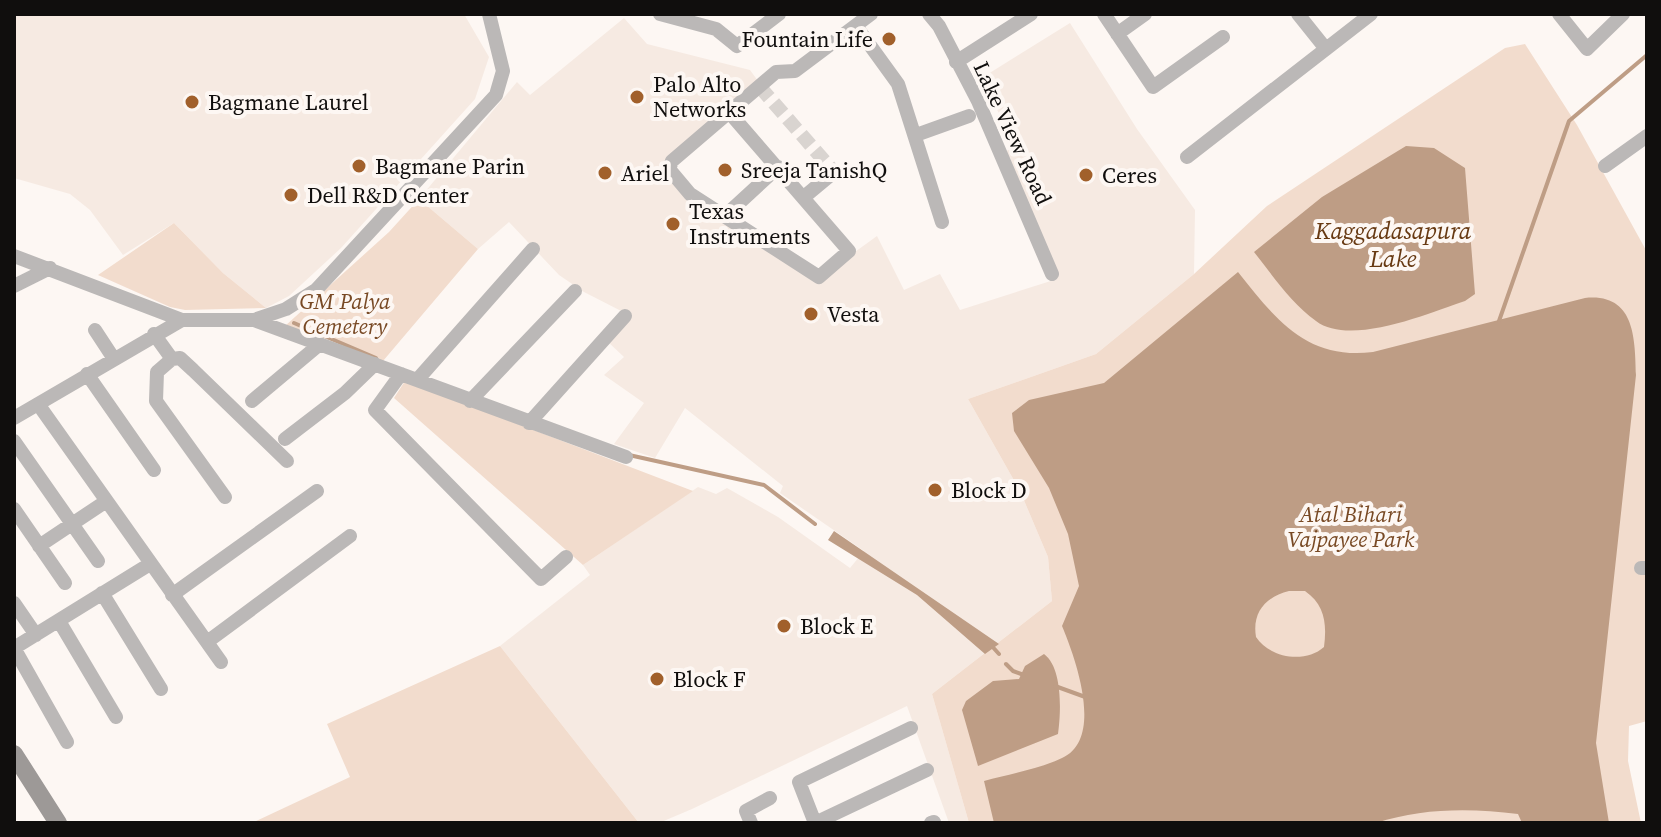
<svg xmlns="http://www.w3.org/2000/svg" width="1661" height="837" viewBox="0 0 1661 837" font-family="'Source Serif 4',serif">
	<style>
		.built { fill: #f6eae2 }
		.green { fill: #f2dccd }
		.water { fill: #be9d85; fill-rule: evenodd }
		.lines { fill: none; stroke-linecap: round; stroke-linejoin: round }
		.stream { stroke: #be9d85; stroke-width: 4 }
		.street-tunnel { stroke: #d9d4d0; stroke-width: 14; stroke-dasharray: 14 7; stroke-linecap: butt }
		.street { stroke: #bbb8b7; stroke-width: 14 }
		.secondary { stroke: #9d9997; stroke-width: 18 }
		.poi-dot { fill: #a1602b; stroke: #fdf7f3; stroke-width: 3 }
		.labels { text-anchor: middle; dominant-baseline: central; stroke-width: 8; stroke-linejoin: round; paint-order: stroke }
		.poi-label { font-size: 22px; fill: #100e0d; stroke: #fdf7f3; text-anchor: start }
		.street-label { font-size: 22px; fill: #100e0d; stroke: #fdf7f3 }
		.park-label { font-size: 22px; font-style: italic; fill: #784924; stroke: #fdf7f3 }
		.water-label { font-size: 24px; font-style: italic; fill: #673912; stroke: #fdf7f3 }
	</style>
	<rect width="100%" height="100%" fill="#fdf7f3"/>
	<path class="built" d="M14,14H464L489,57L475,99L341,248L289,296L266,308L223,273L174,223L123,255L90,210L70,194L14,178Z
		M624,18L647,44L750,70L758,81L655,172L819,278L877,236L904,290L940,274L960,310L1057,279L1004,152L1017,146L980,79L1070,23L1137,129L1195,210L1194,274L1096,354L968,399L1020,491L1048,557L1052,601L932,694L969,823H949L907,706L692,809L659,823H639L500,646L590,575L583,565L698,487L716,494L727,488L778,517L850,568L864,551L780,493L783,486L685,408L655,458L614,444L644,403L604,375L624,357L607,341L631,316L584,292L559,275L509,222L478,249L419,199L517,82L530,95Z"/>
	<path class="green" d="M1525,44L1577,125L1647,252V721L1629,726L1628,761L1641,823H969L932,694L1052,601L1048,557L1020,491L968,399L1096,354L1194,274L1267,206L1505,48Z
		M419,199L478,249L383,361L357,349L285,326L389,232Z
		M174,223L223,273L266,308L185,310L170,307L98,275Z
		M405,381L693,491L583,565L394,398Z
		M500,646L639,823H252L350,777L327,724Z"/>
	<path class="water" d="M1406,146L1434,148L1465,168L1475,294L1465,301C1429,313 1350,347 1316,321C1291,303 1273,276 1254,252L1322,197Z
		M1238,272C1276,320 1307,360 1373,352L1585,298C1635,293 1635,338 1636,375L1596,743L1609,823H1522L1518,814C1470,808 1422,808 1376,823H994L984,781C1009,774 1039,769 1062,758C1105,739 1075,657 1062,626L1079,586L1068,534L1049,488L1014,431L1012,413L1029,400L1104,383ZM1289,591H1305C1325,605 1327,624 1324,647C1305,664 1270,658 1256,637C1252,613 1265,597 1289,591Z
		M834,531L999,644L985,654L917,595L828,540Z
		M1044,654C1063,668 1061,713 1058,734L978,766L962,710L966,701L993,681L1019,679L1025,666Z"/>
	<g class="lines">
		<path class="stream" d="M1499,321L1569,121L1647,55
			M294,323L376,358
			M629,455L764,485L815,524
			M990,644L999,654
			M1006,664L1013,671L1024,675
			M1055,686L1088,698"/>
		<path class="street-tunnel" d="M760,87L834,172"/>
		<path class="street" d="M660,14L716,29L737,46L779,14
			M929,14L939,26L978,101L1052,274
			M1104,14L1153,87L1223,37
			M1298,14L1326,49
			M1559,14L1587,49L1623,14
			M856,26L898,84L942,222
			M1117,34L1145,14
			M956,62L1031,14
			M728,111L849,251L819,277L690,194L669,169L672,161L776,72L795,71L871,14
			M916,135L969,116
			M1187,157L1371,14
			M1605,166L1647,136
			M804,197L834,172
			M726,215L778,167
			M14,256L182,320
			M14,286L50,268
			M254,320L626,457
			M95,330L114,359
			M154,334L172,359L180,358L193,370L287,461
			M172,359L157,372L156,401L225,497
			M87,374L154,470
			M401,374L375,410L541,579L566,557
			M418,379L533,249
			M252,401L320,344
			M470,401L575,291
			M38,404L221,662
			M14,418L182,320H254L286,309L316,290L496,95L503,71L489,14
			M529,423L625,316
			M285,439L345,393L375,364
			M14,441L98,561
			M14,509L65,583
			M39,546L105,502
			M1641,568H1647
			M102,593L161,689
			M172,595L317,491
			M14,603L36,635
			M59,621L116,717
			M207,642L350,536
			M14,648L150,564
			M14,648L67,742
			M751,823L746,811L770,798
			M815,823L799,782L911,728
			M815,823L927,770
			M931,823L934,822"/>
		<path class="secondary" d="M14,754L58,823"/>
	</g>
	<g class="poi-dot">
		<circle cx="889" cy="39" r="8"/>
		<circle cx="637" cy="97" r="8"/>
		<circle cx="192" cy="102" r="8"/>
		<circle cx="359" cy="166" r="8"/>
		<circle cx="725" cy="170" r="8"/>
		<circle cx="605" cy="173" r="8"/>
		<circle cx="1086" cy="175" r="8"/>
		<circle cx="291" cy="195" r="8"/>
		<circle cx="673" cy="224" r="8"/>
		<circle cx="811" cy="314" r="8"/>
		<circle cx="935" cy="490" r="8"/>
		<circle cx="784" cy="626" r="8"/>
		<circle cx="657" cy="679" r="8"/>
	</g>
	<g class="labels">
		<g class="poi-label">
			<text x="873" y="39" text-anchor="end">Fountain Life</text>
			<text x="653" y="84">Palo Alto<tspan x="653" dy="25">Networks</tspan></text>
			<text x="208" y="102">Bagmane Laurel</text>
			<text x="375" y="166">Bagmane Parin</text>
			<text x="741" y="170">Sreeja TanishQ</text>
			<text x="621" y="173">Ariel</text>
			<text x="1102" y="175">Ceres</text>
			<text x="307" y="195">Dell R&amp;D Center</text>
			<text x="689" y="211">Texas<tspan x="689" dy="25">Instruments</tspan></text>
			<text x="827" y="314">Vesta</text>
			<text x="951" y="490">Block D</text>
			<text x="800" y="626">Block E</text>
			<text x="673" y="679">Block F</text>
		</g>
		<g class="street-label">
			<text transform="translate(1013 133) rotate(65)">Lake View Road</text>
		</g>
		<g class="park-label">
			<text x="345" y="301">GM Palya<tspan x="345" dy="25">Cemetery</tspan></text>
			<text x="1351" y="514">Atal Bihari<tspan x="1351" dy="25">Vajpayee Park</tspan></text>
		</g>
		<g class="water-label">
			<text x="1393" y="230">Kaggadasapura<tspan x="1393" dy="28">Lake</tspan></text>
		</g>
	</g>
	<rect width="1661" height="837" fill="none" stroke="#100e0d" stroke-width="32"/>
</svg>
